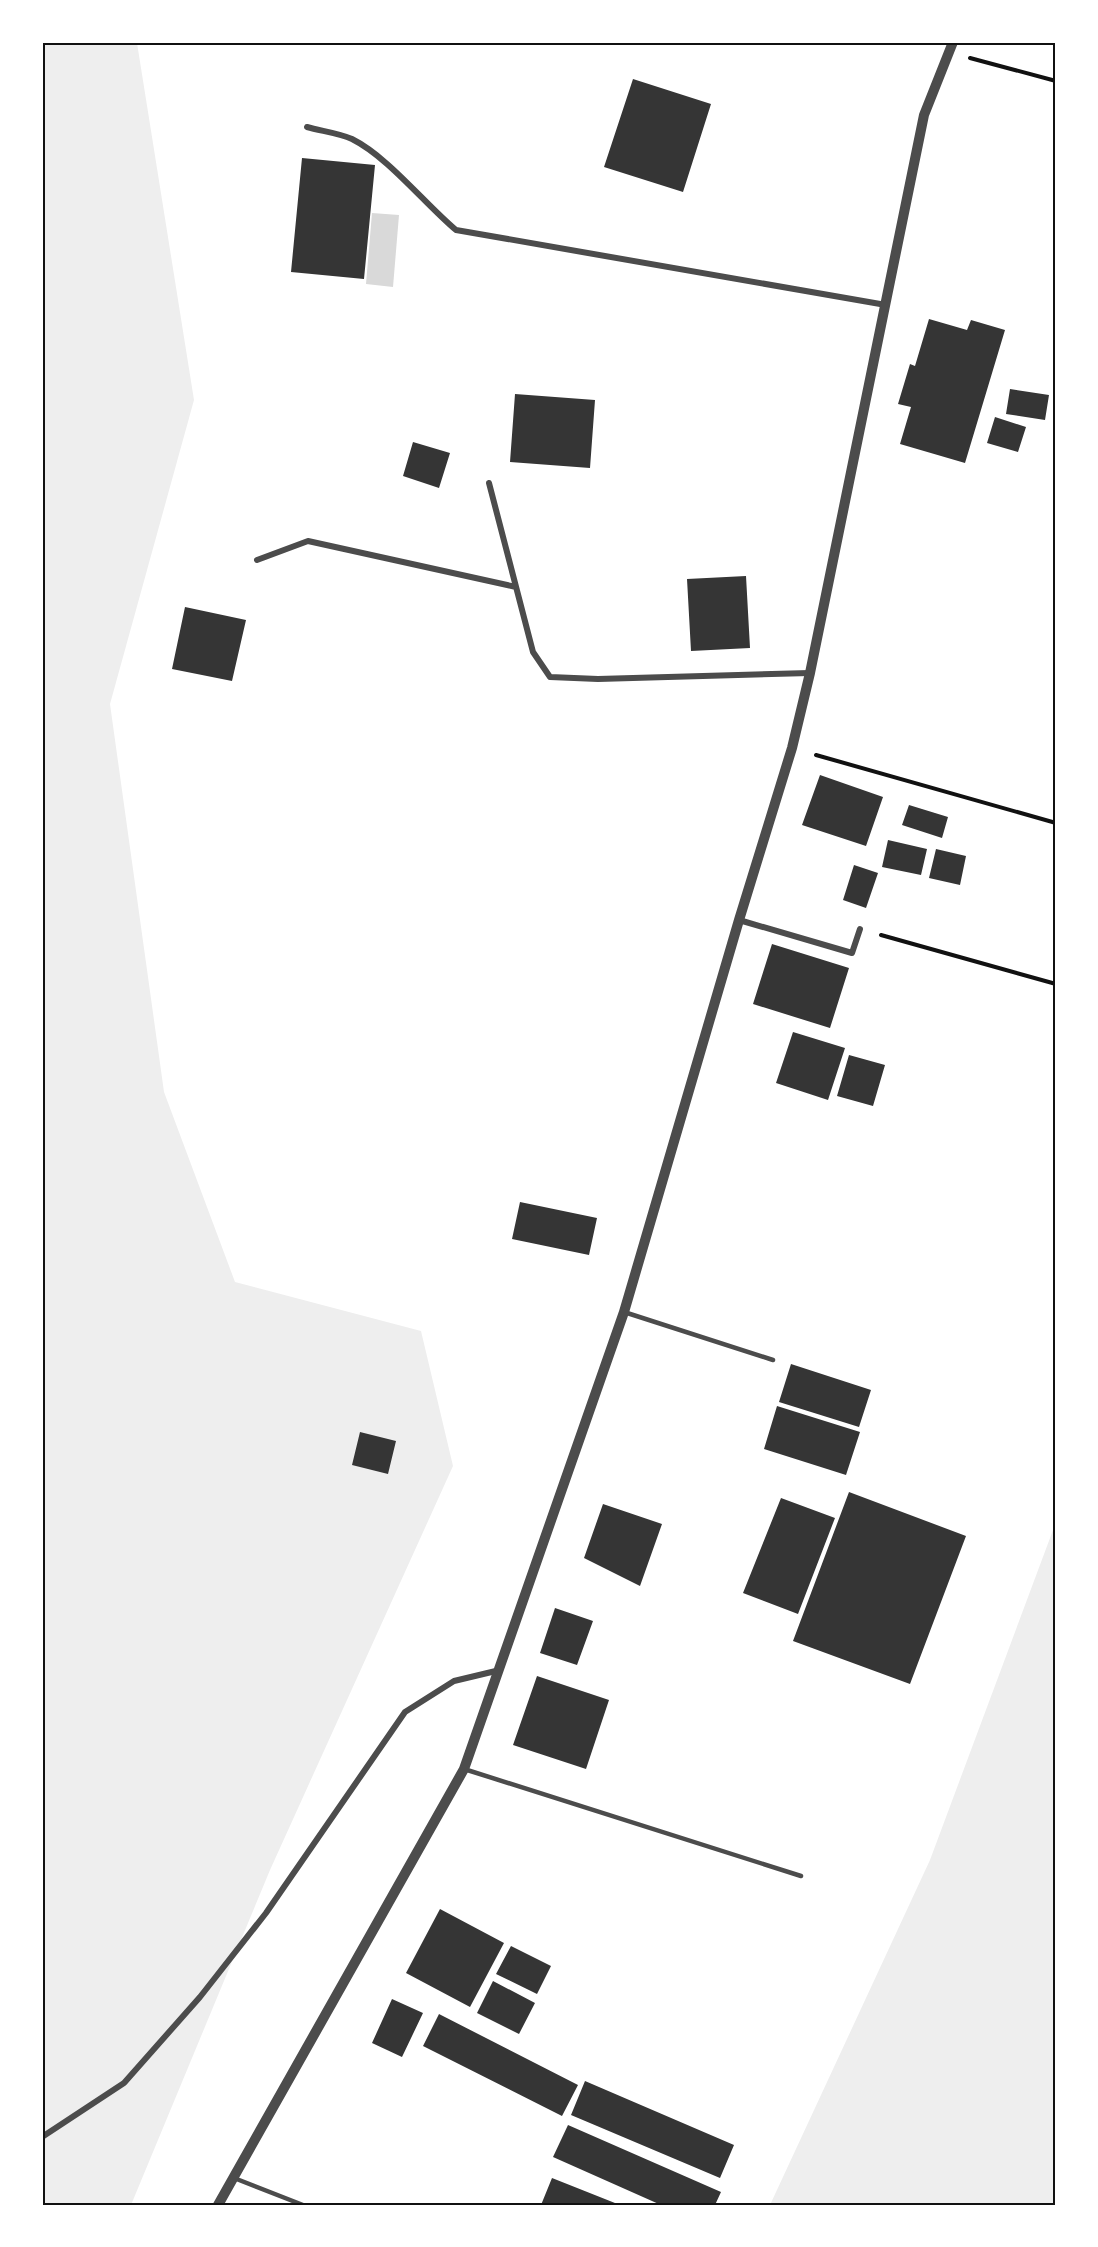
<svg xmlns="http://www.w3.org/2000/svg" width="1098" height="2247" viewBox="0 0 1098 2247" font-family="Georgia,serif">
	<style>
		.green { fill: #eee }
		.water { fill: #d9d9d9 }
		.building { fill: #353535 }
		.lines { fill: none; stroke-linecap: round; stroke-linejoin: round }
		.path { stroke: #111; stroke-width: 4 }
		.service { stroke: #4c4c4c; stroke-width: 4.5 }
		.minor { stroke: #4c4c4c; stroke-width: 6 }
		.tertiary { stroke: #4c4c4c; stroke-width: 10 }
		.neatline { fill: none; stroke: #111; stroke-width: 2 }
	</style>
	<rect width="100%" height="100%" fill="#fff"/>
	<path class="green" d="M42,42L137,43L194,400L110,704L164,1092L235,1282L421,1331L453,1466L270,1870L131,2205H42Z
		M1056,1522V2205H770L930,1860Z"/>
	<path class="water" d="M372,213L399,215L393,287L366,284Z"/>
	<path class="building" d="M633,79L711,104L683,192L604,167Z
		M302,158L375,165L364,279L291,272Z
		M929,319L967,330L971,320L1005,330L965,463L900,444L911,407L898,404L910,364L915,366Z
		M1010,389L1049,395L1045,420L1006,414Z
		M515,394L595,400L590,468L510,462Z
		M995,417L1026,427L1018,452L987,443Z
		M413,442L450,453L439,488L403,476Z
		M746,576L750,648L691,651L687,579Z
		M185,607L246,620L232,681L172,669Z
		M820,775L883,797L866,846L802,825Z
		M909,805L948,817L942,838L902,825Z
		M888,840L927,849L921,875L882,867Z
		M936,849L966,856L960,885L929,878Z
		M854,865L878,873L866,908L843,900Z
		M772,944L849,968L830,1028L753,1004Z
		M793,1032L845,1048L828,1100L776,1083Z
		M849,1055L885,1065L873,1106L837,1096Z
		M520,1202L597,1218L589,1255L512,1239Z
		M791,1364L871,1390L859,1427L779,1402Z
		M777,1406L860,1432L846,1475L764,1449Z
		M360,1432L396,1441L388,1474L352,1465Z
		M849,1492L966,1536L910,1684L793,1641Z
		M781,1498L835,1518L798,1614L743,1593Z
		M603,1504L662,1524L640,1586L584,1558Z
		M555,1608L593,1621L577,1665L540,1653Z
		M537,1676L609,1700L586,1769L513,1745Z
		M440,1909L504,1943L470,2007L406,1973Z
		M511,1946L551,1966L537,1994L496,1974Z
		M493,1981L535,2003L519,2034L477,2013Z
		M392,1999L423,2013L402,2057L372,2043Z
		M439,2014L578,2085L562,2116L423,2046Z
		M585,2081L734,2145L720,2178L571,2115Z
		M568,2125L721,2192L715,2205H661L553,2157Z
		M552,2178L620,2205H541Z"/>
	<g class="lines">
		<path class="path" d="M970,58L1056,81
			M816,755L1056,823
			M881,935L1056,984"/>
		<path class="service" d="M624,1312L773,1360
			M464,1769L801,1876
			M234,2178L303,2205"/>
		<path class="minor" d="M307,127C321,131 339,133 352,139C388,157 424,203 456,230L886,305
			M489,483L533,652L550,677L598,679L810,673
			M257,560L308,541L516,587
			M739,920L852,953L860,929
			M42,2137L124,2083L200,1997L266,1913L405,1712L454,1681L500,1670"/>
		<path class="tertiary" d="M218,2205L464,1769L624,1312L739,920L792,748L810,673L924,115L953,42"/>
	</g>
	<rect width="1098" height="2247" fill="none" stroke="#ffffff" stroke-width="87"/>
	<rect x="44" y="44" width="1010" height="2160" class="neatline"/>
</svg>
